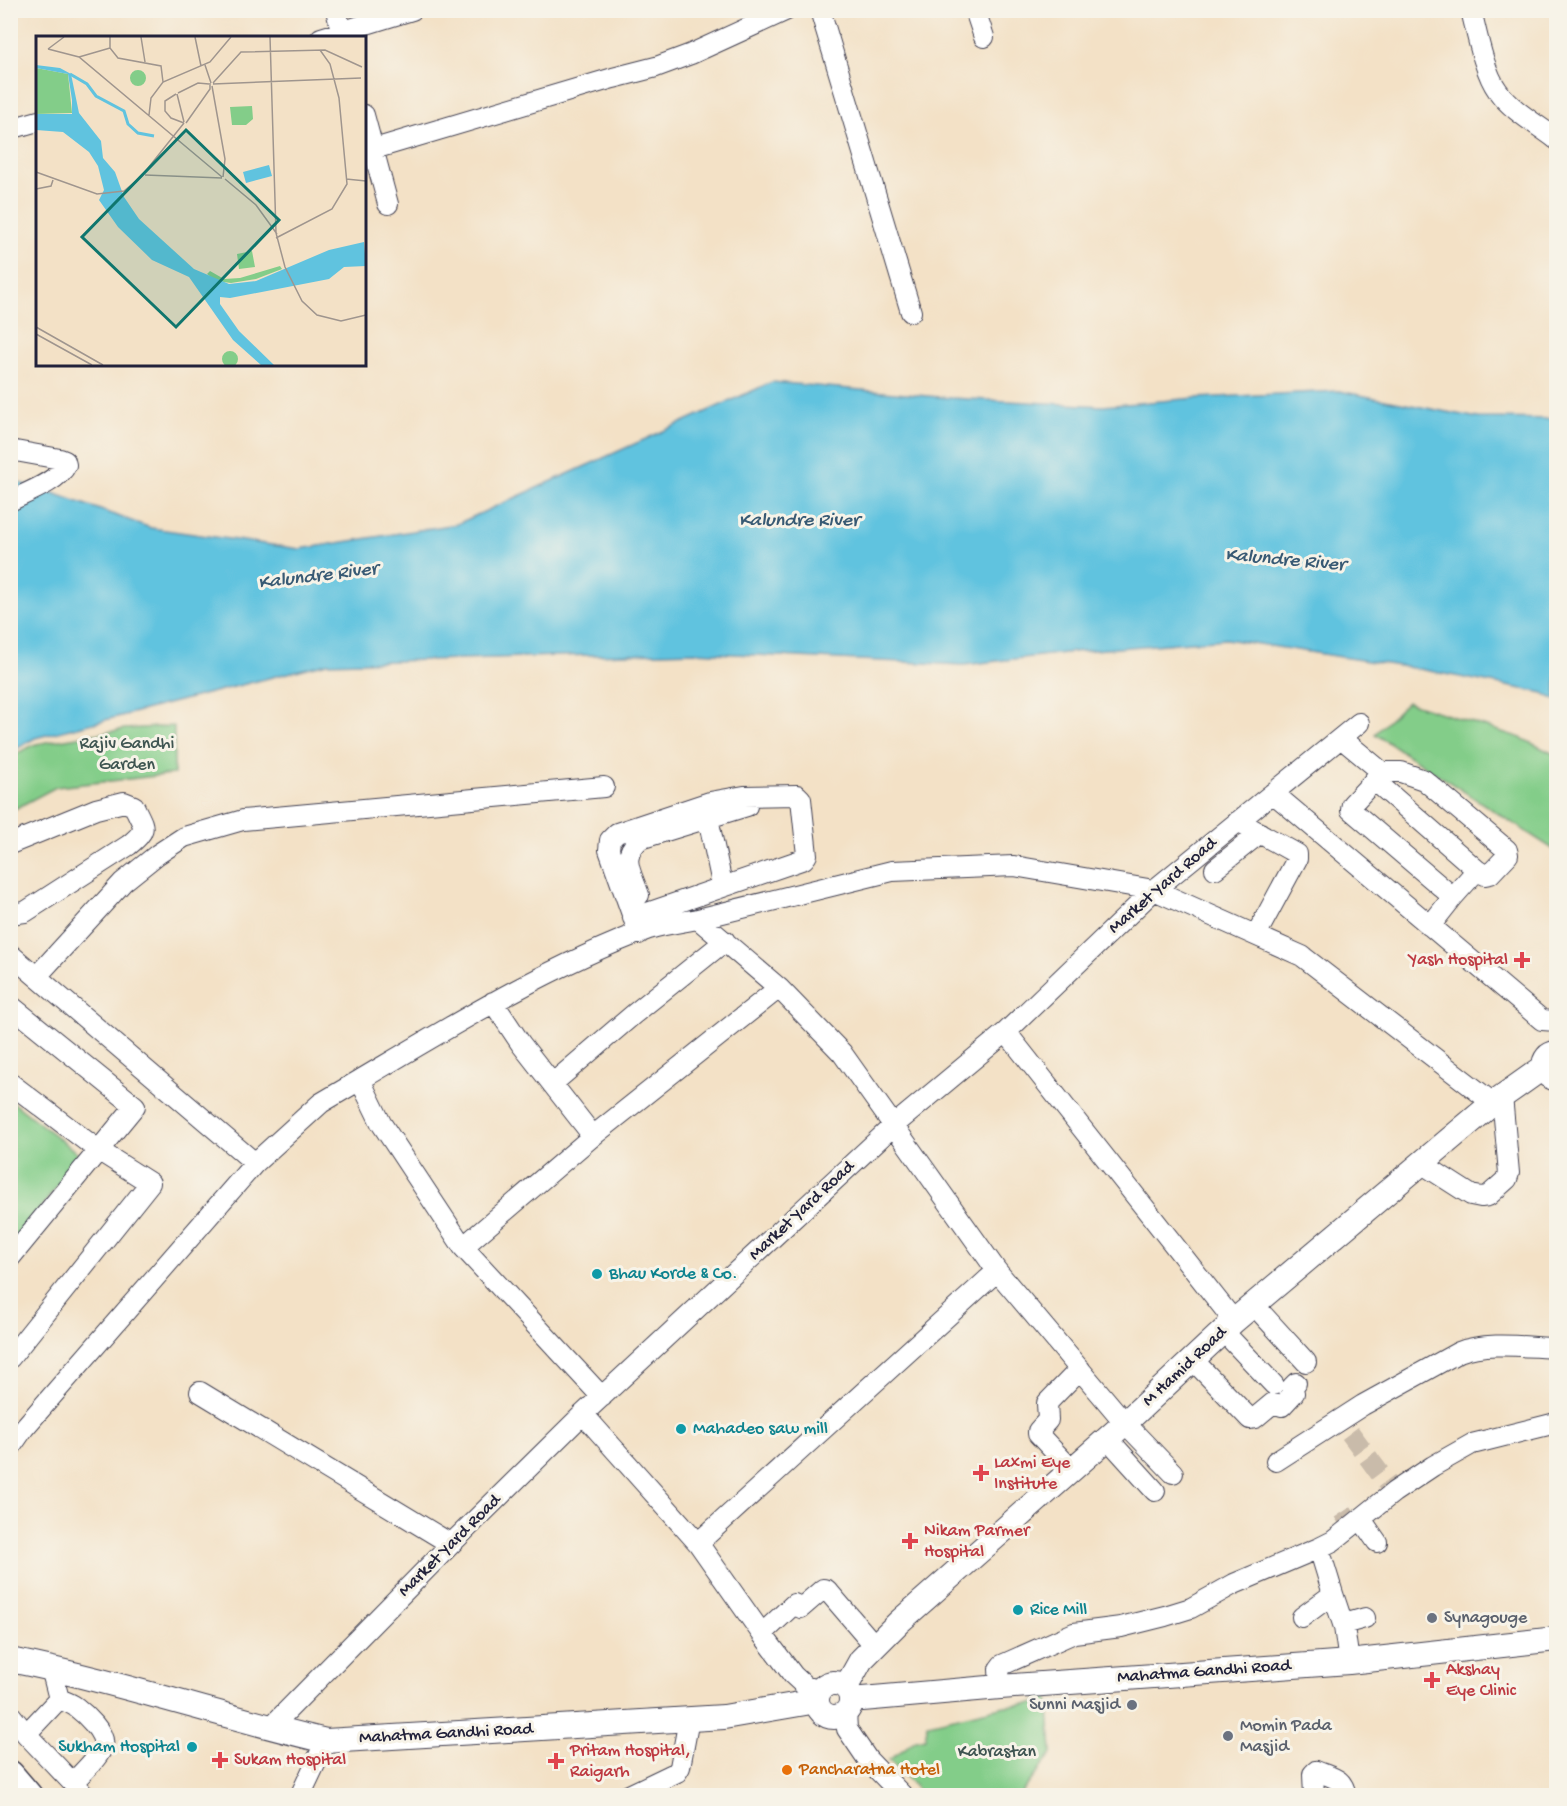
<svg xmlns="http://www.w3.org/2000/svg" width="1567" height="1806" viewBox="0 0 1567 1806" font-family="'Gochi Hand',sans-serif">
	<style>
		.green { fill: #83cd89; stroke: #527862; stroke-width: 1.5 }
		.water { fill: #60c3df; stroke: #41728d; stroke-width: 1.5 }
		.lines { fill: none; stroke-linecap: round; stroke-linejoin: round }
		.minor-tunnel { stroke: #c9bbaa; stroke-width: 20; stroke-dasharray: 20 10; stroke-linecap: butt }
		.minor-casing { stroke: #413f50; stroke-width: 22 }
		.major-casing { stroke: #413f50; stroke-width: 26 }
		.highway-casing { stroke: #413f50; stroke-width: 31 }
		.minor { stroke: #fff; stroke-width: 20 }
		.major { stroke: #fff; stroke-width: 24 }
		.highway { stroke: #fff; stroke-width: 28 }
		.health-dot { fill: #e0444e; stroke: #f7f3e8; stroke-width: 2 }
		.culture-dot { fill: #0f9aa8; stroke: #f7f3e8; stroke-width: 2 }
		.worship-dot { fill: #6b7280; stroke: #f7f3e8; stroke-width: 2 }
		.food-dot { fill: #e8710a; stroke: #f7f3e8; stroke-width: 2 }
		.labels { text-anchor: middle; dominant-baseline: central; stroke-width: 6; stroke-linejoin: round; paint-order: stroke }
		.park-label { font-size: 18px; fill: #3f5552; stroke: #f7f3e8 }
		.street-label { font-size: 18px; fill: #22223b; stroke: #f7f3e8 }
		.health-label { font-size: 18px; fill: #be3a42; stroke: #f7f3e8; text-anchor: start }
		.culture-label { font-size: 18px; fill: #0d838f; stroke: #f7f3e8; text-anchor: start }
		.worship-label { font-size: 18px; fill: #5b616d; stroke: #f7f3e8; text-anchor: start }
		.food-label { font-size: 18px; fill: #c56008; stroke: #f7f3e8; text-anchor: start }
		.water-label { font-size: 20px; font-style: italic; fill: #385a74; stroke: #f7f3e8 }
		.inset-river { fill: none; stroke: #60c3df; stroke-width: 3 }
		.inset-road { fill: none; stroke: #9f958e; stroke-width: 1.5 }
		.view { fill: #0f766e; fill-opacity: 0.15; stroke: #0f766e; stroke-width: 3 }
		.inset-edge { fill: none; stroke: #22223b; stroke-width: 3 }
	</style>
	<rect width="100%" height="100%" fill="#f7f3e8"/>
	<filter id="ink" filterUnits="userSpaceOnUse"><feTurbulence type="fractalNoise" baseFrequency=".0167" numOctaves="2"/><feDisplacementMap in="SourceGraphic" scale="12" xChannelSelector="R" yChannelSelector="G"/><feConvolveMatrix kernelMatrix="1 2 1 2 8 2 1 2 1" color-interpolation-filters="sRGB"/></filter>
	<filter id="wash" filterUnits="userSpaceOnUse"><feTurbulence type="fractalNoise" baseFrequency=".008" numOctaves="4" result="noise"/><feDisplacementMap in="SourceGraphic" scale="24" xChannelSelector="R" yChannelSelector="G"/><feGaussianBlur stdDeviation="1.35" result="paint"/><feColorMatrix in="noise" values="0 0 0 0 0 0 0 0 0 0 0 0 0 0 0 0 0 1.4 0 .05"/><feComposite in="paint" operator="in"/></filter>
	<g filter="url(#wash)">
		<rect width="100%" height="100%" fill="#f3e1c6"/>
		<path class="green" d="M1407,702L1521,738L1556,755V851L1375,734Z
			M174,726V774L56,787L11,811V756L36,744L125,729Z
			M10,1100L81,1156L11,1246H10Z
			M1039,1691L1048,1692L1052,1753L1020,1795H923L889,1760L916,1740L925,1738L928,1724L1005,1706L1038,1703Z"/>
		<path class="water" d="M772,382L950,398L1103,406L1196,398L1339,391L1478,418L1556,419V700L1543,693L1419,669L1226,639L1082,651L964,665L694,652L327,663L35,738L11,752L10,480L53,493L151,528L300,549L457,524Z"/>
	</g>
	<g filter="url(#ink)">
		<g class="lines">
			<path class="minor-tunnel" d="M1350,1433L1390,1487
				M1343,1512L1349,1521"/>
			<g class="minor-casing">
				<path id="minor" d="M336,10L343,38
					M820,10L911,312
					M975,10L984,37
					M1471,10C1477,34 1484,72 1498,91C1511,110 1538,125 1556,139
					M321,38L412,10
					M364,115L388,204
					M10,129L38,121
					M364,152L613,78L656,67L691,54L787,10
					M10,450L60,459L65,461L66,465C59,481 26,493 10,501
					M1341,738L1382,772L1352,804L1351,810L1453,897L1430,926
					M1382,772H1401L1424,780L1507,850L1508,855L1490,874L1485,875L1477,870L1453,897
					M1374,780L1477,870
					M1273,793L1542,1020L1556,1021
					M708,818L721,879
					M1238,821L1297,854V859L1256,935
					M10,844L96,809L124,802L134,806C144,828 149,828 129,845L25,912L10,914
					M1215,869L1260,833
					M639,895C631,871 619,858 640,839L747,806
					M633,918L804,859L807,855L801,799L797,795L744,796L710,802L617,833L610,840L609,850L639,934
					M698,919L892,871L1014,866L1154,890L1302,956L1493,1103
					M10,954L255,1163
					M37,976L123,882L158,854L184,837L243,820L604,787
					M493,1002L521,1044L593,1136
					M10,1005L135,1106L10,1258
					M1006,1032L1234,1321
					M10,1083L98,1150L150,1183L10,1358
					M552,1084L634,1014L725,941
					M1421,1163L1471,1195L1481,1197L1488,1196L1507,1179L1509,1173L1502,1096
					M463,1247L593,1136L779,988
					M1253,1304L1306,1362
					M1223,1331L1274,1385
					M1192,1359L1250,1419L1255,1418L1273,1403L1282,1406L1294,1393L1292,1387L1296,1383
					M200,1392L451,1544
					M602,1397L463,1247L381,1123L360,1080C453,1025 547,967 649,929C664,924 682,922 698,919L779,988L842,1053L997,1271L1125,1423L1173,1473
					M583,1414L698,1543L762,1634L793,1675L805,1686L820,1691
					M1108,1439L1155,1491
					M10,1448L24,1428L255,1163L321,1103L360,1080
					M1276,1461L1363,1405L1459,1352C1487,1341 1526,1347 1556,1348
					M1072,1470L1038,1434V1431L1048,1420L1047,1403L1080,1369
					M1361,1519L1377,1542
					M698,1543L997,1271
					M1319,1548L1333,1594L1344,1627L1349,1662
					M1302,1617L1333,1594
					M1344,1624L1365,1618
					M762,1634L794,1604L801,1608L823,1589L827,1590L875,1646
					M51,1668L59,1699C64,1701 71,1703 76,1707C85,1714 106,1733 103,1745C101,1756 81,1773 73,1783
					M1000,1687L999,1669L1002,1665L1074,1633L1121,1627L1165,1616L1191,1608L1234,1584L1319,1548L1333,1541L1394,1492L1433,1466L1472,1444L1556,1423
					M846,1712L847,1729L868,1760L903,1796
					M10,1714L26,1734L85,1796
					M270,1728L451,1544L583,1414L893,1126L1006,1032L1154,890L1359,723
					M26,1734L59,1699
					M300,1796L326,1741
					M627,1796L677,1772L680,1767L689,1719
					M1314,1796L1313,1774L1316,1771C1332,1778 1343,1777 1346,1796"/>
			</g>
			<g class="major-casing">
				<path id="major" d="M1556,1053C1548,1054 1544,1059 1544,1067L1549,1076L1556,1079
					M10,1660C117,1681 220,1716 326,1741L724,1717L817,1701
					M817 1700a17 17 0 1 1 34 0a17 17 0 1 1-34 0Z
					M846,1687L861,1660L899,1622L1125,1423L1234,1321L1493,1103L1544,1067
					M851,1700L1000,1687L1349,1662L1556,1639"/>
			</g>
			<g class="highway-casing">
				<path id="highway" d="M10,1775L28,1796"/>
			</g>
			<use href="#minor" class="minor"/>
			<use href="#major" class="major"/>
			<use href="#highway" class="highway"/>
		</g>
	</g>
	<g class="health-dot">
		<path d="M1519 951h6v6h6v6h-6v6h-6v-6h-6v-6h6z"/>
		<path d="M978 1464h6v6h6v6h-6v6h-6v-6h-6v-6h6z"/>
		<path d="M907 1532h6v6h6v6h-6v6h-6v-6h-6v-6h6z"/>
		<path d="M1429 1671h6v6h6v6h-6v6h-6v-6h-6v-6h6z"/>
		<path d="M217 1751h6v6h6v6h-6v6h-6v-6h-6v-6h6z"/>
		<path d="M553 1752h6v6h6v6h-6v6h-6v-6h-6v-6h6z"/>
	</g>
	<g class="culture-dot">
		<circle cx="597" cy="1274" r="6"/>
		<circle cx="681" cy="1429" r="6"/>
		<circle cx="1018" cy="1610" r="6"/>
		<circle cx="192" cy="1747" r="6"/>
	</g>
	<g class="worship-dot">
		<circle cx="1432" cy="1618" r="6"/>
		<circle cx="1132" cy="1705" r="6"/>
		<circle cx="1228" cy="1736" r="6"/>
	</g>
	<circle class="food-dot" cx="787" cy="1770" r="6"/>
	<g class="labels">
		<g class="park-label">
			<text x="127" y="744">Rajiv Gandhi<tspan x="127" dy="21">Garden</tspan></text>
			<text x="997" y="1752">Kabrastan</text>
		</g>
		<g class="street-label">
			<text transform="translate(1163 886) rotate(-41)">Market Yard Road</text>
			<text transform="translate(802 1211) rotate(-43)">Market Yard Road</text>
			<text transform="translate(1185 1367) rotate(-43)">M Hamid Road</text>
			<text transform="translate(450 1546) rotate(-45)">Market Yard Road</text>
			<text transform="translate(1204 1672) rotate(-4)">Mahatma Gandhi Road</text>
			<text transform="translate(446 1734) rotate(-3)">Mahatma Gandhi Road</text>
		</g>
		<g class="health-label">
			<text x="1508" y="960" text-anchor="end">Yash Hospital</text>
			<text x="994" y="1463">Laxmi Eye<tspan x="994" dy="21">Institute</tspan></text>
			<text x="924" y="1531">Nikam Parmer<tspan x="924" dy="21">Hospital</tspan></text>
			<text x="1446" y="1670">Akshay<tspan x="1446" dy="21">Eye Clinic</tspan></text>
			<text x="570" y="1751">Pritam Hospital,<tspan x="570" dy="21">Raigarh</tspan></text>
			<text x="234" y="1760">Sukam Hospital</text>
		</g>
		<g class="culture-label">
			<text x="609" y="1274">Bhau Korde &amp; Co.</text>
			<text x="693" y="1429">Mahadeo saw mill</text>
			<text x="1030" y="1610">Rice Mill</text>
			<text x="180" y="1747" text-anchor="end">Sukham Hospital</text>
		</g>
		<g class="worship-label">
			<text x="1444" y="1618">Synagouge</text>
			<text x="1120" y="1705" text-anchor="end">Sunni Masjid</text>
			<text x="1240" y="1726">Momin Pada<tspan x="1240" dy="21">Masjid</tspan></text>
		</g>
		<g class="food-label">
			<text x="799" y="1770">Pancharatna Hotel</text>
		</g>
		<g class="water-label">
			<text x="799" y="521">Kalundre River</text>
			<text transform="translate(1285 561) rotate(5)">Kalundre River</text>
			<text transform="translate(318 577) rotate(-7)">Kalundre River</text>
		</g>
	</g>
	<g transform="translate(36 36)">
		<rect width="330" height="330" fill="#f3e1c6"/>
		<path d="M0,32L32,38L36,77L0,78ZM94 42a8 8 0 1 1 16 0a8 8 0 1 1-16 0ZM216,70L217,83L210,89H196L194,71ZM216,215L219,231L203,233L201,218ZM244,230L246,233L220,243L195,247L180,245L171,238L174,235L188,243L204,242ZM186 323a8 8 0 1 1 16 0a8 8 0 1 1-16 0Z" fill="#83cd89"/>
		<path d="M0,29L24,32L35,38L43,77L65,105L67,122L79,136L88,161L103,183L158,233L193,248L220,245L293,214L328,206L330,230L308,231L293,243L194,262L184,261V268L203,295L238,329H225L197,304L153,241L116,224L82,191L63,164L68,154L62,130L53,116L27,96L0,94V78H36V64L32,38L0,32ZM233,129L236,140L210,147L207,136Z" fill="#60c3df"/>
		<path class="inset-river" d="M34,38L51,48L60,60L88,75L92,88L102,97L118,100"/>
		<path class="inset-road" d="M74,1V12L82,22L125,30L127,46M105,1L109,26M159,1L165,30M234,1L240,197L249,231L266,265L281,279L305,285L330,279M12,13L43,21L186,141M12,13L28,1M43,21L74,12M169,29L175,47M177,47L205,16L289,14L326,31M177,48L325,42M176,50L189,123L187,141M142,57L162,47L173,48M140,58L129,65V75L135,82L148,87M141,58L148,86M113,79L115,62L127,46L174,26L195,1M150,87L174,53V47M0,136L61,158L88,155L107,139M108,137L148,87M109,139L186,142M189,143L220,169L241,198M310,143L330,145M0,153L15,150L17,144M240,202L296,173L311,148L303,62L294,28L284,14M0,291L67,329M0,298L56,329"/>
		<path class="view" d="M150,94L243,184L140,291L46,201Z"/>
		<rect width="330" height="330" class="inset-edge"/>
	</g>
	<rect width="1567" height="1806" fill="none" stroke="#f7f3e8" stroke-width="36"/>
</svg>
